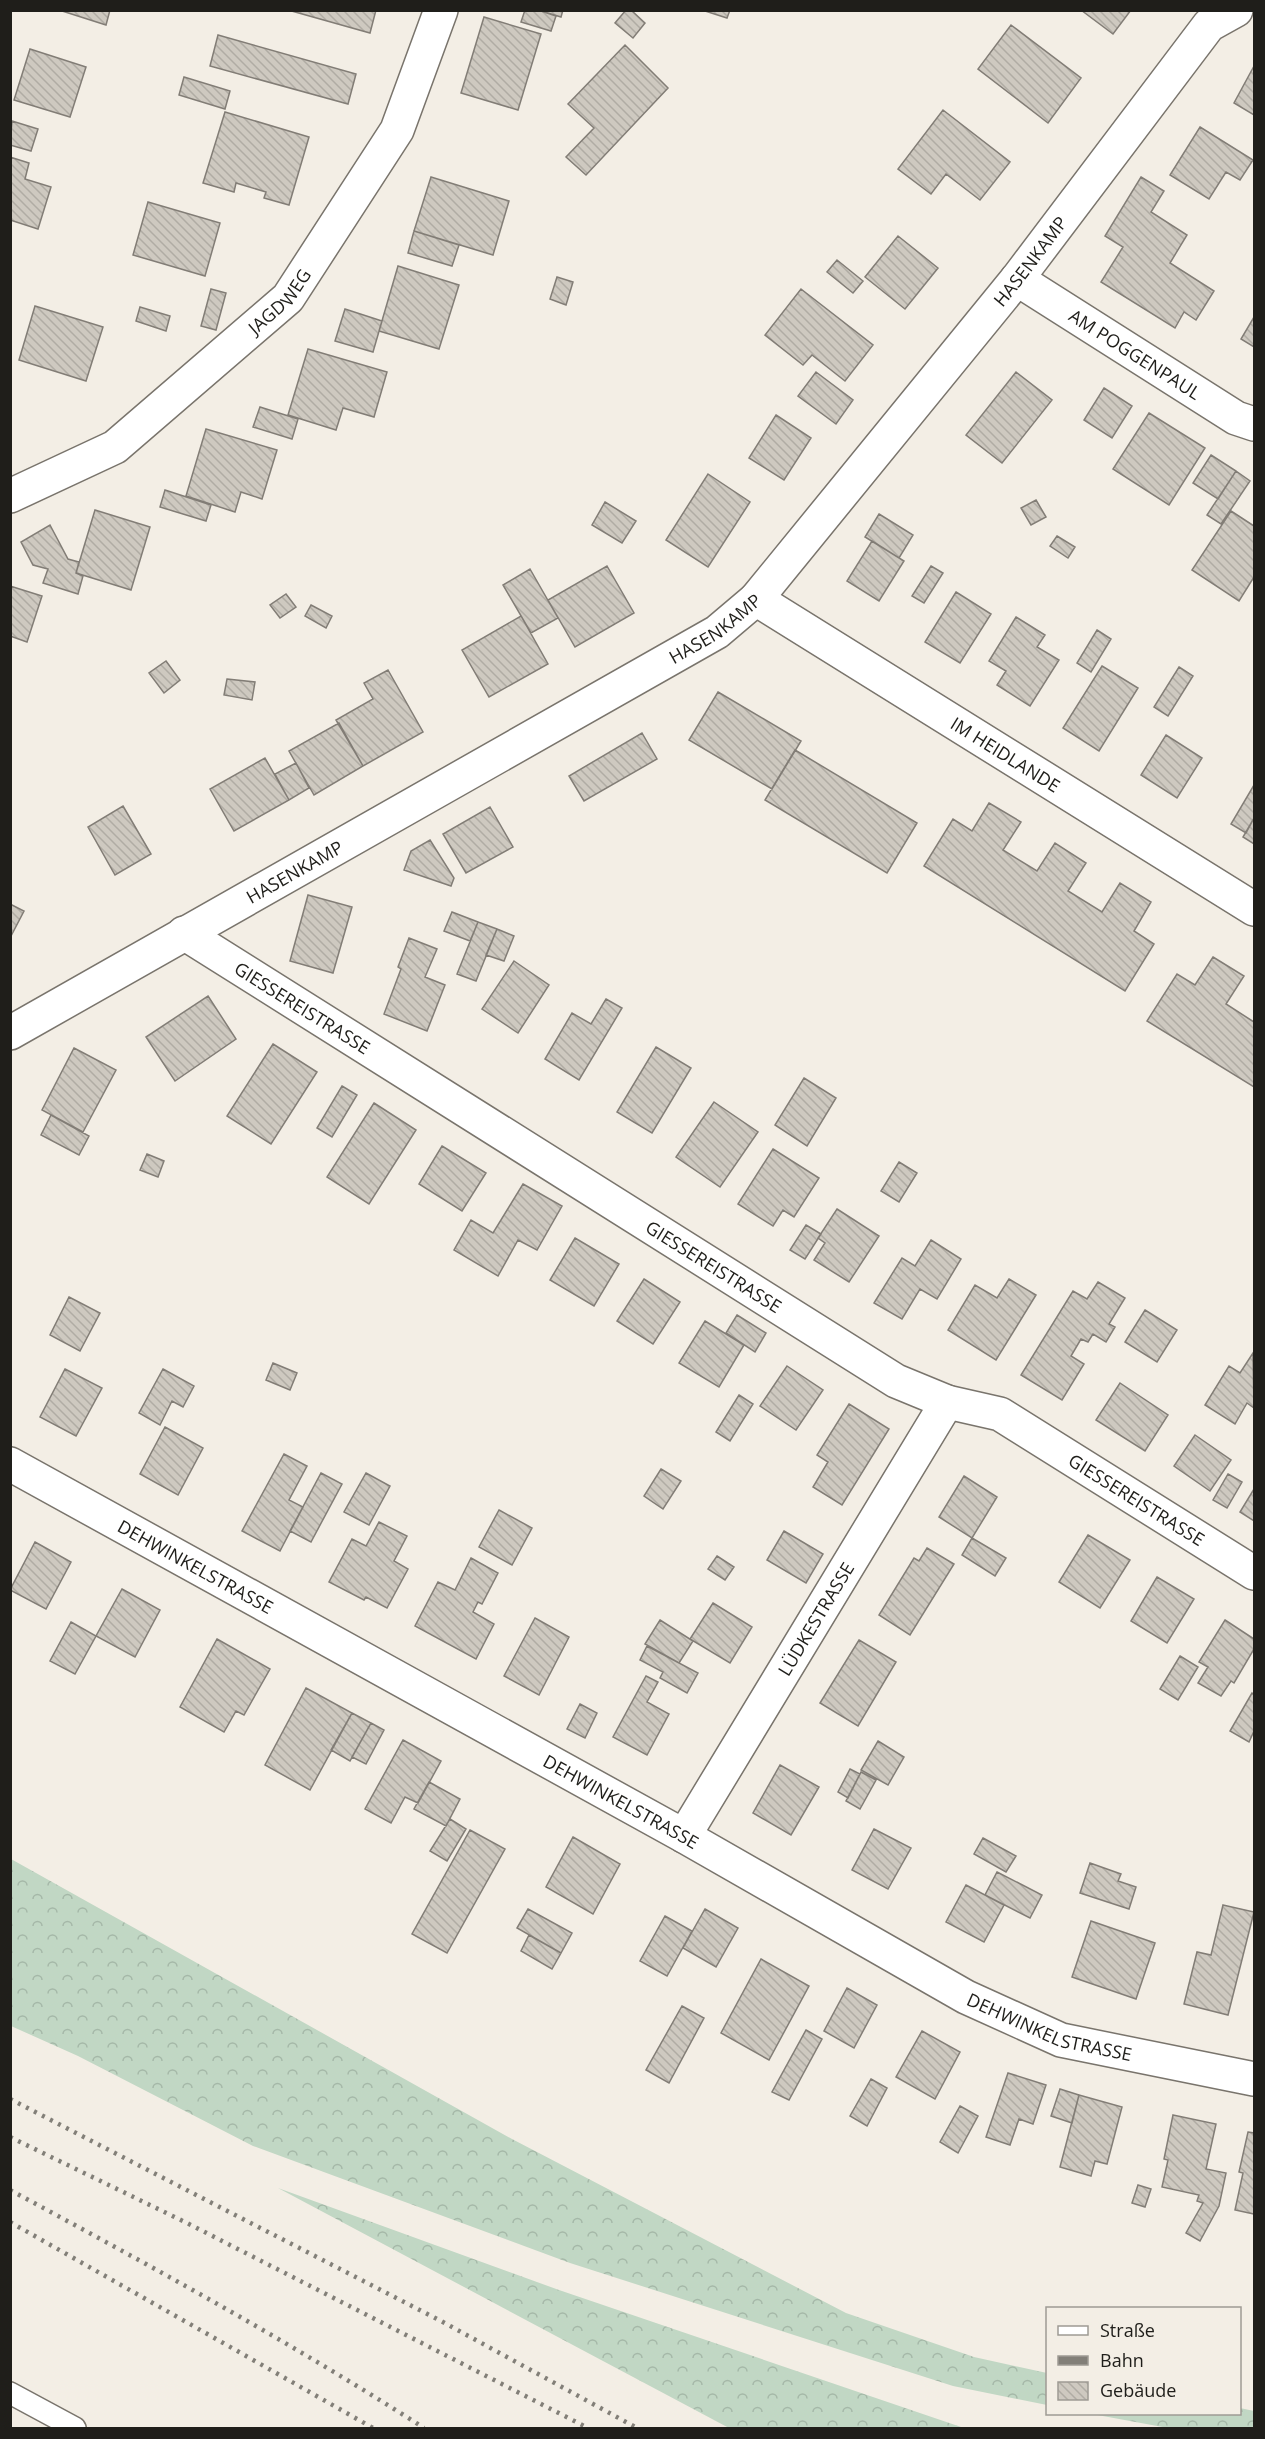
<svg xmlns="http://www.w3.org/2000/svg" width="1265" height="2439" viewBox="0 0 1265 2439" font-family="'Open Sans',sans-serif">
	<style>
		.forest { fill: url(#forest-crowns) }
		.building { fill: url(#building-back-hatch); stroke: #827d76; stroke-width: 1.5 }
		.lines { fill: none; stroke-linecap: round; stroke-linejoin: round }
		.lane-casing { stroke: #79746c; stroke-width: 24 }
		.street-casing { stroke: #79746c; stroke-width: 36 }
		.lane { stroke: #fff; stroke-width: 21 }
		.street { stroke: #fff; stroke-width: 33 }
		.rail { stroke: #827f78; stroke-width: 4.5; stroke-dasharray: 3 6; stroke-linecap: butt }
		.labels { text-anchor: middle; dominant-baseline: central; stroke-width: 6; stroke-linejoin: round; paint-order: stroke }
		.street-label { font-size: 18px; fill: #1f1e1a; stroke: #f3eee5 }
	</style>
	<defs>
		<pattern id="forest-crowns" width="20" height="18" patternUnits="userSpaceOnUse" patternTransform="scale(1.5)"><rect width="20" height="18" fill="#c1d7c4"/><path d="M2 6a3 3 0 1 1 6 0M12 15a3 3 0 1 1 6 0" fill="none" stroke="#a5b8a8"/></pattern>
		<pattern id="building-back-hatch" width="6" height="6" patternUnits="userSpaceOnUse" patternTransform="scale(1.5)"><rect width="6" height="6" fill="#cec9c0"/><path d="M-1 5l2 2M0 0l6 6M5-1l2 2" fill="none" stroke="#b0aca4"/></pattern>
	</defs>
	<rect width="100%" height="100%" fill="#f3eee5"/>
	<path class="forest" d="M11,1859L512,2139L846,2313L974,2357L1047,2373V2405L953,2386L570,2263L253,2146L78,2056L11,2026Z
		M278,2188L559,2290L964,2428H729Z
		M1240,2408L1254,2411V2428H1168L1092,2414H1240Z"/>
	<path class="building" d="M59,10H110L106,25Z
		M288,10H376L370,33Z
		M525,10H538L556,16L551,31L521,22Z
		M538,10H563L561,17Z
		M626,10H631L645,23L633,38L615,23Z
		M702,10H730L727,18Z
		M1081,10H1131L1113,34Z
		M484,17L541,34L518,110L461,93Z
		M1011,25L1081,78L1048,123L978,69Z
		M218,35L356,74L348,104L210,66Z
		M625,45L668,88L586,175L566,157L594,128L568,104Z
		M30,49L86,67L70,117L14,100Z
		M1254,66V115L1234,103Z
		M184,77L230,91L225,109L179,95Z
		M943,110L1010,162L980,200L946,174L931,194L898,169Z
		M225,112L309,137L289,205L264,198L266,192L236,183L234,192L203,183Z
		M12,121L38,129L31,151L10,145Z
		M1200,127L1253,160L1240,180L1226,172L1209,199L1170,175Z
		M10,157L29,163L25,179L51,187L38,229L10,220Z
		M431,177L509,201L493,255L414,231Z
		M1141,177L1164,191L1151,212L1187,235L1170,263L1214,291L1196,320L1184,312L1175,328L1101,282L1123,247L1105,236Z
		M148,202L220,223L205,276L133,255Z
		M414,231L459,245L452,266L408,253Z
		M898,236L938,268L905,309L865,277Z
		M837,260L863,281L853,293L827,272Z
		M398,266L459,285L439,349L379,331Z
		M557,277L573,282L566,305L550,299Z
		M211,289L226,293L216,330L201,326Z
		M801,289L873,345L845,381L812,355L803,365L765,335Z
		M35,306L103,327L86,381L19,360Z
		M140,307L170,316L166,331L136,321Z
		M345,309L382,321L373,352L335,341Z
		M1254,317V347L1241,339Z
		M308,349L387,372L374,417L343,408L336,430L288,415Z
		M816,372L853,400L836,424L798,396Z
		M1016,372L1052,400L1002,463L966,435Z
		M1104,388L1132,406L1112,438L1084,420Z
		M260,407L298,419L292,439L253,427Z
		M1149,413L1205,448L1169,505L1113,469Z
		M776,415L811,438L784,480L749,458Z
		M206,429L277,450L262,499L241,492L235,512L186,496Z
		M1211,455L1236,471L1218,499L1193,483Z
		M1236,471L1250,481L1221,524L1207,515Z
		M708,474L750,502L708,567L666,540Z
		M165,490L211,505L206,521L160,507Z
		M1036,500L1046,517L1031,525L1021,508Z
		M605,502L636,521L622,543L592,525Z
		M95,510L150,527L131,590L76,573Z
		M1231,511L1254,526V577L1239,601L1192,570Z
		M879,514L913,535L899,558L865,537Z
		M50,525L68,559L79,562L76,573L83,576L78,594L43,583L48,569L33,565L21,542Z
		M1057,536L1075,547L1068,558L1050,546Z
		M872,541L904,561L879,601L847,581Z
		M607,566L634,613L575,647L548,600Z
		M931,566L943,573L924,603L912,596Z
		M530,569L558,618L531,633L503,585Z
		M10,586L42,596L27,642L10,636Z
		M956,592L991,614L960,663L925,642Z
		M286,594L296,607L280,618L270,605Z
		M311,605L332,616L326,628L305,616Z
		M521,616L548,664L489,697L462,650Z
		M1016,617L1045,635L1037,647L1059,660L1030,706L997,685L1006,671L989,661Z
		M1097,630L1111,639L1091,672L1077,663Z
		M166,661L180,680L164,693L149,673Z
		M1102,666L1138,688L1099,751L1063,728Z
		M1179,667L1193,676L1168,716L1154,707Z
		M388,670L423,732L363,766L336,720L373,699L364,683Z
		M227,679L255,682L252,700L224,695Z
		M718,692L801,741L772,789L689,740Z
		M339,723L363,766L314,795L289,751Z
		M642,733L657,759L584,801L569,776Z
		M1166,735L1202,758L1177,798L1141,775Z
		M795,750L917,823L887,873L765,800Z
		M265,758L289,800L234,831L210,789Z
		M296,763L309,788L289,800L275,774Z
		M1254,785V818L1246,833L1231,824Z
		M989,803L1021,822L1003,850L1037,871L1055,843L1086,863L1068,891L1102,912L1120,883L1151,902L1134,931L1154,944L1125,991L924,866L953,819L972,831Z
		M123,806L151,854L115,875L88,827Z
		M490,807L513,847L466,873L443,834Z
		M1254,818V844L1243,837Z
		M430,840L454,878L451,886L404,870L411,851Z
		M308,895L352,907L333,973L290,961Z
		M10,904L24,911L10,938Z
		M452,912L478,922L470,941L444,931Z
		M478,922L497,929L476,981L457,974Z
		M497,929L514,936L504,961L486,955Z
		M409,938L437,949L425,977L445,985L427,1031L384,1014L401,969L398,967Z
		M1213,957L1244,976L1226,1004L1254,1022V1087L1147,1021L1177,974L1195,985Z
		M514,961L549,985L518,1033L482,1009Z
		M208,996L236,1039L175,1081L146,1037Z
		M606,999L622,1008L579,1080L545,1059L572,1013L591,1024Z
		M273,1044L317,1072L271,1144L227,1116Z
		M656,1047L691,1068L652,1133L617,1112Z
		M74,1048L116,1070L83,1132L42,1110Z
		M804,1078L836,1098L807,1146L775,1125Z
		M342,1086L357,1095L332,1137L317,1128Z
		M714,1102L758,1132L720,1187L676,1157Z
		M374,1103L416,1130L369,1204L327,1177Z
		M51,1115L89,1136L79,1155L41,1135Z
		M442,1146L486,1173L462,1211L419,1184Z
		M773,1149L819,1178L794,1217L783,1210L773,1226L738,1204Z
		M147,1154L164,1161L158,1177L140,1170Z
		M899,1162L917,1173L899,1202L881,1191Z
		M523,1184L562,1206L537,1250L518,1240L498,1276L454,1250L471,1220L493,1233Z
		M837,1209L879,1236L849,1282L814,1260L825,1243L818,1238Z
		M806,1225L821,1234L805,1259L790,1250Z
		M575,1238L619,1264L594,1306L550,1280Z
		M931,1240L961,1259L937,1299L920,1289L902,1319L874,1303L902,1258L915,1266Z
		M644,1279L680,1302L653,1344L617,1321Z
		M1009,1279L1036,1295L996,1360L948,1330L975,1285L997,1298Z
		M1098,1282L1125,1298L1109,1324L1115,1327L1106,1342L1093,1334L1088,1342L1081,1339L1071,1356L1084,1364L1062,1400L1021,1375L1073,1291L1087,1299Z
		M69,1297L100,1313L80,1351L50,1335Z
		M1145,1310L1177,1330L1157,1362L1125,1342Z
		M737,1315L766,1333L755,1352L726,1333Z
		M705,1321L744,1345L719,1387L679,1363Z
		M1253,1353L1254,1408L1247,1403L1235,1424L1205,1405L1229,1366L1240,1373Z
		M273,1363L297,1373L290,1390L266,1380Z
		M787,1366L823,1390L796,1430L760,1406Z
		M65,1369L102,1388L76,1436L40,1417Z
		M163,1369L194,1386L183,1407L172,1401L160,1425L139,1413Z
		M1120,1383L1168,1415L1145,1451L1096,1420Z
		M739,1395L753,1404L730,1441L716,1432Z
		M849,1404L889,1429L842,1505L813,1487L828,1462L817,1455Z
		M165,1427L203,1448L178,1495L140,1474Z
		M1195,1435L1231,1460L1210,1491L1174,1466Z
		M284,1454L307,1466L289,1500L303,1507L280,1551L242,1531Z
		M661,1469L681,1481L663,1509L644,1496Z
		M321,1473L342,1484L311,1542L290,1531Z
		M366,1473L390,1486L369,1525L344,1512Z
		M1228,1474L1242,1482L1227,1508L1213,1500Z
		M964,1476L997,1497L972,1538L939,1517Z
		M1254,1489V1521L1240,1512Z
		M499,1510L532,1528L512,1565L479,1547Z
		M379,1522L407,1536L394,1561L408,1569L387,1608L366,1597L364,1600L329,1582L352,1539L366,1546Z
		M784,1531L823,1554L806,1583L767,1560Z
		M1088,1535L1130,1560L1100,1608L1059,1582Z
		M972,1538L1006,1558L995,1576L962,1555Z
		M35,1542L71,1562L46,1609L10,1590Z
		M927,1548L954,1564L910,1635L879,1615L914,1558L919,1561Z
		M717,1556L734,1567L725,1580L708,1569Z
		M471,1558L498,1573L482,1604L478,1602L473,1612L494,1624L476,1659L415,1626L438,1582L455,1590Z
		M1157,1577L1194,1599L1167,1643L1131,1621Z
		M122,1589L160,1610L135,1657L96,1636Z
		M713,1603L752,1627L730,1663L690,1639Z
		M535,1618L569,1637L539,1695L504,1676Z
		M660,1620L693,1641L679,1663L645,1644Z
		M1225,1620L1254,1639V1649L1234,1683L1231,1681L1221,1696L1198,1683L1208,1667L1199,1662Z
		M71,1622L96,1636L75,1674L50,1661Z
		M217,1639L270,1669L244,1715L236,1711L224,1732L180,1707Z
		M859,1640L896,1662L858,1726L820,1703Z
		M647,1646L698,1673L687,1693L660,1678L663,1672L640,1660Z
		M1180,1656L1198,1667L1178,1700L1160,1689Z
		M646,1676L658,1682L647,1702L669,1714L647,1755L613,1737Z
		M306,1688L352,1713L310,1790L265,1765Z
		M1252,1693L1254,1695V1731L1249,1742L1230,1731Z
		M580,1704L597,1713L585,1738L567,1729Z
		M352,1713L371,1723L350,1761L331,1750Z
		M371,1723L384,1730L366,1764L352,1757Z
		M403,1740L441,1761L418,1803L405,1797L391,1823L365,1809Z
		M878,1741L904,1757L888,1785L861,1770Z
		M780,1765L819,1787L791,1835L753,1813Z
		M850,1769L860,1774L848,1798L838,1792Z
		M861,1772L876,1780L860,1809L846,1801Z
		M429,1782L460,1799L446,1826L414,1809Z
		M450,1819L466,1829L447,1861L430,1851Z
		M874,1829L911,1848L888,1889L852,1870Z
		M470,1830L505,1849L447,1953L412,1934Z
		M573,1837L620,1864L593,1914L546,1887Z
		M983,1838L1016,1856L1006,1872L974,1854Z
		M1090,1863L1121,1874L1118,1881L1136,1887L1129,1909L1080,1893Z
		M997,1872L1042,1895L1030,1918L985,1895Z
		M966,1885L1004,1905L984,1942L946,1922Z
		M1223,1905L1254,1912L1228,2015L1184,2004L1197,1952L1211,1955Z
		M528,1909L572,1933L561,1953L517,1928Z
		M705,1909L738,1928L716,1967L683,1948Z
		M665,1916L692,1931L667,1976L640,1961Z
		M1091,1921L1155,1943L1136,1999L1072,1977Z
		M529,1935L561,1953L552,1969L521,1951Z
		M761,1959L809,1986L769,2060L721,2033Z
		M847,1988L877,2005L854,2048L824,2031Z
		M682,2006L704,2018L669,2083L646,2070Z
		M806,2030L822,2039L789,2100L772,2092Z
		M922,2031L960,2052L935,2099L896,2077Z
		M1008,2073L1046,2085L1033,2124L1019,2119L1010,2145L986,2137Z
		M871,2079L887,2088L867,2126L850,2116Z
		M1060,2089L1079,2095L1072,2123L1051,2116Z
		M1079,2095L1122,2107L1107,2164L1095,2161L1091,2176L1060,2167Z
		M960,2106L978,2116L958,2153L940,2142Z
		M1173,2115L1216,2124L1206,2169L1226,2173L1219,2206L1200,2241L1186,2233L1203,2203L1197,2201L1199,2195L1162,2187L1168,2160L1164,2159Z
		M1248,2132L1254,2133V2214L1235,2210L1243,2173L1239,2172Z
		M1138,2185L1151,2189L1145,2207L1132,2203Z"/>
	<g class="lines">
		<g class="lane-casing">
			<path id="lane" d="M10,2393L75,2428"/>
		</g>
		<g class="street-casing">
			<g id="street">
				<path id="s1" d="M1017,279L1236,418L1254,424"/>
				<path id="s2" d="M10,496L115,447L288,298L397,130L441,10"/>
				<path id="s3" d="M756,599L1254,909"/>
				<path id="s4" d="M184,933L896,1381L947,1402L1000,1414L1254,1573"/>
				<path id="s5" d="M10,1033L717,632L756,599L1017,279L1209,25L1236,10"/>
				<path id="s6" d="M10,1464L684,1836L966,1997L1061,2040L1254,2079"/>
				<path id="s7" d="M684,1836L947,1402"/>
			</g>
		</g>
		<use href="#lane" class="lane"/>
		<use href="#street" class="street"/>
		<path class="rail" d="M10,2099L441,2321L637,2428
			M10,2137L187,2223L588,2428
			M10,2190C151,2266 290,2342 424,2428
			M10,2222L373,2428"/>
	</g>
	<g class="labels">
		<g class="street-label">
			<text stroke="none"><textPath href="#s5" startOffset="1299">HASENKAMP</textPath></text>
			<text stroke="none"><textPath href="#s2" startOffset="336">JAGDWEG</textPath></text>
			<text stroke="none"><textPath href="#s1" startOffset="140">AM POGGENPAUL</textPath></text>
			<text stroke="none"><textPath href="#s5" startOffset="813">HASENKAMP</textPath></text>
			<text stroke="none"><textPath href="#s3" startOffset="294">IM HEIDLANDE</textPath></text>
			<text stroke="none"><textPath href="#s5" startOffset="327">HASENKAMP</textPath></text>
			<text stroke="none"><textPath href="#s4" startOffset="140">GIESSEREISTRASSE</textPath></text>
			<text stroke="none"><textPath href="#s4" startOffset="626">GIESSEREISTRASSE</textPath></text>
			<text stroke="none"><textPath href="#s4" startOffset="1112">GIESSEREISTRASSE</textPath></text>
			<text stroke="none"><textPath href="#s6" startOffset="212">DEHWINKELSTRASSE</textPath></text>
			<text stroke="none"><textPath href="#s7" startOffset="254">LÜDKESTRASSE</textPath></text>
			<text stroke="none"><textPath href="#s6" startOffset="698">DEHWINKELSTRASSE</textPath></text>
			<text stroke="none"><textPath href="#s6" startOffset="1184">DEHWINKELSTRASSE</textPath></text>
		</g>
	</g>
	<rect width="1265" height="2439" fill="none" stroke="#1f1e1a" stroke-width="24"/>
	<rect x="1046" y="2307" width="195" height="108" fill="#f3eee5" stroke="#9e9b94" stroke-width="1.5"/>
	<rect x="1058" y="2326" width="30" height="9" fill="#ffffff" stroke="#9e9b94" stroke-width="1.5"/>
	<text x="1100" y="2337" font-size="18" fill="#1f1e1a">Straße</text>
	<rect x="1058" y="2356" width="30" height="9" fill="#827f78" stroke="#9e9b94" stroke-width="1.5"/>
	<text x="1100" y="2367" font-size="18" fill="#1f1e1a">Bahn</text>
	<rect x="1058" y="2382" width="30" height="18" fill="url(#building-back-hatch)" stroke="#9e9b94" stroke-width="1.5"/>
	<text x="1100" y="2397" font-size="18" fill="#1f1e1a">Gebäude</text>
</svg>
